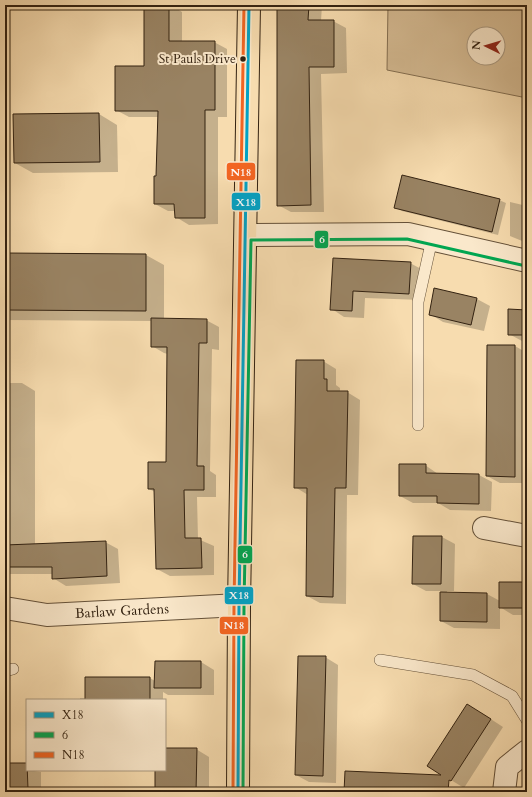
<svg xmlns="http://www.w3.org/2000/svg" width="532" height="797" viewBox="0 0 532 797" font-family="Cardo,serif">
	<style>
		.green { fill: #d6bc94; stroke: #846f52; fill-rule: evenodd }
		.shadow { fill: #0003 }
		.building { fill: #998363; stroke: #321 }
		.lines { fill: none; stroke-linecap: round; stroke-linejoin: round }
		.service-casing { stroke: #645038; stroke-width: 12 }
		.minor-casing { stroke: #645038; stroke-width: 24 }
		.primary-casing { stroke: #321; stroke-width: 24 }
		.service { stroke: #fae8cb; stroke-width: 11 }
		.minor { stroke: #fae8cb; stroke-width: 22 }
		.primary { stroke: #f7dcaf; stroke-width: 22 }
		.bus-1-casing { stroke: #fae8cb; stroke-width: 6 }
		.bus-2-casing { stroke: #fae8cb; stroke-width: 6 }
		.bus-3-casing { stroke: #fae8cb; stroke-width: 6 }
		.bus-1 { stroke: #03a2c5; stroke-width: 3 }
		.bus-2 { stroke: #00a651; stroke-width: 3 }
		.bus-3 { stroke: #f26522; stroke-width: 3 }
		.bus-dot { fill: #321; stroke: #fae8cb; stroke-width: 1.5 }
		.labels { text-anchor: middle; dominant-baseline: central; stroke-width: 4; stroke-linejoin: round; paint-order: stroke }
		.bus-label { font-size: 13px; fill: #321; stroke: #fae8cb; text-anchor: end }
		.street-label { font-size: 14px; fill: #321; stroke: #fae8cb }
		.line-badge { stroke: #fae8cb; stroke-width: 1.5 }
		.badge-label { font-size: 11px; text-anchor: middle; font-weight: bold; fill: #fff }
	</style>
	<rect width="100%" height="100%" fill="#f7dcaf"/>
	<filter id="stains"><feTurbulence type="fractalNoise" baseFrequency=".005" numOctaves="4"/><feColorMatrix values="0 0 0 0 .2 0 0 0 0 .09 0 0 0 0 .02 0 0 0 .5 -.17"/></filter>
	<radialGradient id="worn" r=".72"><stop offset=".6" stop-color="#630" stop-opacity="0"/><stop offset="1" stop-color="#630" stop-opacity=".3"/></radialGradient>
	<path class="green" d="M388,5H527V98L387,70ZM474,34H498V58H474Z"/>
	<path class="shadow" d="M145,5H171L182,12V42H214L227,49V117H218V224L189,225L176,217V211H168L155,204L159,117H129L116,110L145,67Z
		M286,5H322L321,21H333L346,28L347,73L321,74L324,212H291L278,205Z
		M99,114L117,125L118,172L33,173L15,163Z
		M499,200L506,203L498,235L402,211L395,207Z
		M510,202L527,206V243L510,236Z
		M5,254L146,255L164,265V319L206,320L219,327V350L212,349L210,471L216,475V497H197L198,539L214,546V575L170,576L157,569L155,492L149,489L167,463L168,354L164,353L152,346V321L5,320Z
		M334,259L410,263L423,270L422,300L365,298L364,318L344,317L332,309Z
		M477,299L490,306L484,331L443,322L430,314Z
		M527,311V341H522L509,334Z
		M515,346L527,353V483H500L487,476Z
		M323,361L336,369V385L340,388V392H347L360,400L358,495H347L346,604L320,603L307,596L308,495L295,487Z
		M5,383H22L35,391V545L105,542L118,549L120,583L66,586L53,578V574H5Z
		M425,465L438,474L479,475L492,482L491,511L450,510L438,503H413L400,496Z
		M442,537L455,544L454,591H447V593L487,594L500,601L527,583V615H513L500,607V629L454,628L441,621V591H426L413,584Z
		M325,657L338,665L336,783L309,782L296,775Z
		M201,662L214,670V695H168L163,692V700H80V698H86L150,678L155,681Z
		M480,712L503,727L464,788L451,780Z
		M165,749H196L209,757V792H156V770H165Z
		M5,764L27,770L41,772V792H5Z"/>
	<path class="building" d="M144,5H169V41H215V110H205V218H175L174,204H154V176H156L158,111H115V66H144Z
		M277,5H309L308,20H334V67H309L311,205L277,206Z
		M99,113L100,162L14,163L13,114Z
		M402,175L500,199L492,232L394,208Z
		M5,253L146,254V311L5,310Z
		M333,258L411,262L409,294L353,291L352,311L330,310Z
		M434,288L477,298L471,325L429,315Z
		M508,309L527,310V335H508Z
		M151,318L207,319V343H199L197,466H204V490H184L185,538H201L202,568L156,569L154,489H148V462H166L167,347H151Z
		M487,345H515V477L486,476Z
		M296,360H324V379H327V391H348L346,488H335L333,597L306,596L307,488H294Z
		M399,464H426V473L479,474V504L437,503V496H399Z
		M413,536H442L441,584H412Z
		M106,541L107,576L52,579V567H5V545Z
		M499,582H527V608H499Z
		M440,592L487,593V622L440,621Z
		M298,656H326L323,776L295,775Z
		M155,661H201V688H154Z
		M85,677H150V700H85Z
		M467,704L491,719L451,781L449,780L448,792H344L345,771L441,775L427,766Z
		M165,748H197L196,792H155V770H165Z
		M5,763H27L28,789H5Z"/>
	<g class="lines">
		<g class="service-casing">
			<path id="service" d="M418,425V302L432,239
				M380,660L473,675L512,696L527,720
				M5,671L13,669"/>
		</g>
		<g class="minor-casing">
			<path id="minor" d="M246,235L408,234L527,261
				M484,528L527,536
				M5,608L47,615L239,605
				M504,792L507,767L527,751"/>
		</g>
		<g class="primary-casing">
			<path id="primary" d="M238,792L239,605L249,5"/>
		</g>
		<use href="#service" class="service"/>
		<use href="#minor" class="minor"/>
		<use href="#primary" class="primary"/>
		<g class="bus-1-casing">
			<path id="bus-1" d="M238,792L239,605L249,5"/>
		</g>
		<g class="bus-2-casing">
			<path id="bus-2" d="M243,792L244,605L251,240L407,239L526,266"/>
		</g>
		<g class="bus-3-casing">
			<path id="bus-3" d="M233,792L234,605L244,5"/>
		</g>
		<use href="#bus-1" class="bus-1"/>
		<use href="#bus-2" class="bus-2"/>
		<use href="#bus-3" class="bus-3"/>
	</g>
	<circle class="bus-dot" cx="243" cy="59" r="3.5"/>
	<g class="labels">
		<g class="bus-label">
			<text x="236" y="59">St Pauls Drive</text>
		</g>
		<g class="street-label">
			<text transform="translate(122 611) rotate(-3)">Barlaw Gardens</text>
		</g>
	</g>
	<g class="line-badge">
		<rect x="226" y="162" width="30" height="19" rx="4" fill="#f26522"/>
		<rect x="231" y="192" width="30" height="19" rx="4" fill="#03a2c5"/>
		<rect x="314" y="230" width="15" height="19" rx="4" fill="#00a651"/>
		<rect x="237" y="545" width="16" height="19" rx="4" fill="#00a651"/>
		<rect x="224" y="586" width="30" height="19" rx="4" fill="#03a2c5"/>
		<rect x="219" y="616" width="30" height="19" rx="4" fill="#f26522"/>
	</g>
	<g class="badge-label">
		<text x="241" y="176">N18</text>
		<text x="246" y="206">X18</text>
		<text x="322" y="243">6</text>
		<text x="245" y="558">6</text>
		<text x="239" y="599">X18</text>
		<text x="234" y="629">N18</text>
	</g>
	<rect width="532" height="797" fill="none" stroke="#f7dcaf" stroke-width="20"/>
	<rect x="6" y="6" width="520" height="785" fill="none" stroke="#321" stroke-width="2"/>
	<rect x="10" y="10" width="512" height="777" fill="none" stroke="#321"/>
	<rect x="26" y="699" width="140" height="72" fill="#fae8cb" stroke="#aa9981"/>
	<rect x="34" y="712" width="20" height="6" fill="#03a2c5" stroke="#aa9981"/>
	<text x="62" y="719" font-size="12" fill="#332211">X18</text>
	<rect x="34" y="732" width="20" height="6" fill="#00a651" stroke="#aa9981"/>
	<text x="62" y="739" font-size="12" fill="#332211">6</text>
	<rect x="34" y="752" width="20" height="6" fill="#f26522" stroke="#aa9981"/>
	<text x="62" y="759" font-size="12" fill="#332211">N18</text>
	<g transform="translate(486 46) rotate(275)"><circle r="19" fill="#fae8cb" stroke="#aa9981"/>
	<path d="M0-3L7 15L0 10L-7 15Z" fill="#8f2418"/>
	<text y="-6" font-size="11" font-weight="bold" text-anchor="middle" fill="#332211">N</text>
	</g>
	<rect width="100%" height="100%" filter="url(#stains)"/>
	<rect width="100%" height="100%" fill="url(#worn)"/>
</svg>
